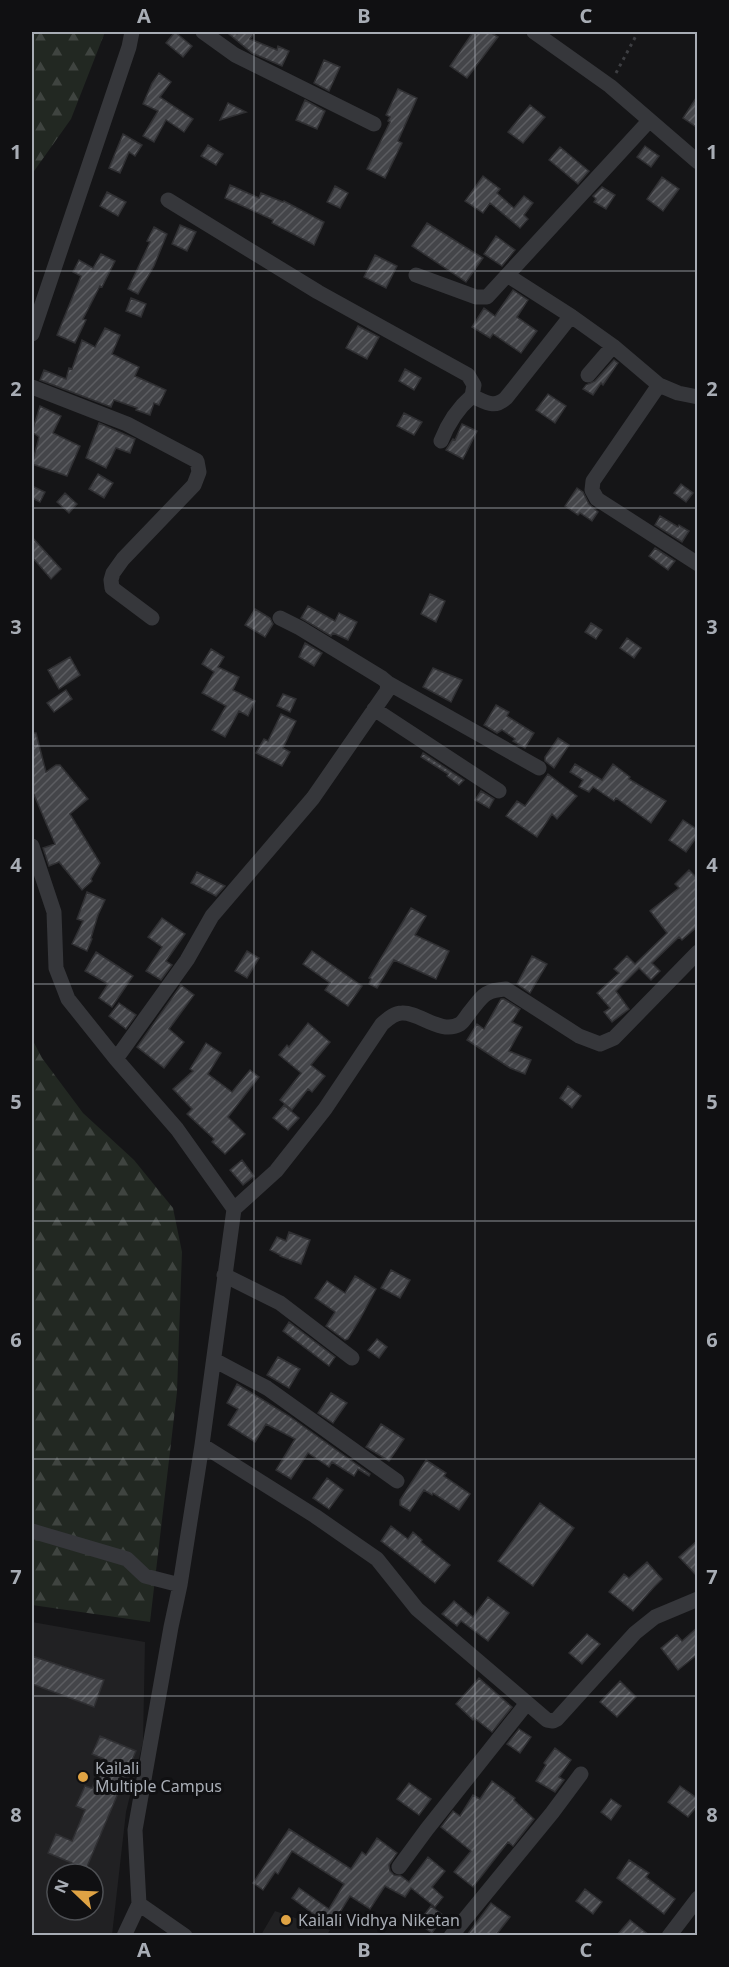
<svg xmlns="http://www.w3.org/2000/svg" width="729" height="1967" viewBox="0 0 729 1967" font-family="'Noto Sans',sans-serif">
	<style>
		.built { fill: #212123; fill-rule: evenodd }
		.forest { fill: url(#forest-firs) }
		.building { fill: url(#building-hatch); stroke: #2f2f32; stroke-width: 1.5 }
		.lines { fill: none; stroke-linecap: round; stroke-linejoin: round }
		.path { stroke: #3d3e42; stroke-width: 3; stroke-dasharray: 3 4.5; stroke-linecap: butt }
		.street { stroke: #36373b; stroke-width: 15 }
		.grid { fill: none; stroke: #a8adb5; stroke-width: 1.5; stroke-opacity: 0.55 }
		.poi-dot { fill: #dfa344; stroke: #101012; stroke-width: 2 }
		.labels { text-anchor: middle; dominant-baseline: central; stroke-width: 6; stroke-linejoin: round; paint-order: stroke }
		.poi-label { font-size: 16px; fill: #a8adb5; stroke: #101012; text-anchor: start }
		.neatline { fill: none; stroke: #a8adb5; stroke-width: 2 }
		.grid-label { font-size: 20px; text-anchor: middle; font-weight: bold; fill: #a8adb5 }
	</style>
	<defs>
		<pattern id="forest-firs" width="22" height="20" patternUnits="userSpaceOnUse" patternTransform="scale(1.5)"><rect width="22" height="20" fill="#222822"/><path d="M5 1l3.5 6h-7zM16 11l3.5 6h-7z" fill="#3f4440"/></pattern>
		<pattern id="building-hatch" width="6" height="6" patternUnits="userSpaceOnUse" patternTransform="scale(1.5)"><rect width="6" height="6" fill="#444549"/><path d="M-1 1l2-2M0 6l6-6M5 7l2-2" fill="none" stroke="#5c5d61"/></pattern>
	</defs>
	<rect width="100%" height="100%" fill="#151517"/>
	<path class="built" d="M32,1622L145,1642L143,1742L126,1812L112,1935H32ZM57,1874H93V1910H57Z
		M275,1911L330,1930L327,1935H261Z"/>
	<path class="forest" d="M32,32H105L71,119L32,174Z
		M32,1039L42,1058L83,1113L134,1160L173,1208L182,1252L177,1392L150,1622L32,1605Z"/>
	<path class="building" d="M175,32L192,46L183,57L166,43Z
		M230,32L237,34L239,32H255L250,39L277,50L278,46L289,51L282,66L252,53L229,34Z
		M473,32H490L498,37L467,78L450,66Z
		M324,60L340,67L329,91L314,83Z
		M159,73L171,82L160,97L193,119L184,132L166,120L154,142L143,136L158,111L143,104L152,83Z
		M398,89L417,98L398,141L402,143L385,178L367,169L390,122L388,121L390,117L386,115Z
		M698,95V128L683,118Z
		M305,100L325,111L317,129L296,120Z
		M228,103L246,112L220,120Z
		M530,105L545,117L523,143L508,132Z
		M123,134L142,145L135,156L129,152L120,173L109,168Z
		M208,145L223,154L216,165L201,156Z
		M645,146L659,156L651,167L637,157Z
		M560,147L589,171L578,184L549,160Z
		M483,176L500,189L497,193L514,208L524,196L533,203L524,215L528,219L520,228L490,203L483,213L465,201Z
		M662,177L679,189L663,211L647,199Z
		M230,185L259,198L261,193L283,202L284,201L324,222L314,245L272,223L273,220L225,198Z
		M335,186L348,193L340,208L327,202Z
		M602,187L615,195L606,209L594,202L596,199L593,196Z
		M107,192L126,202L118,216L100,206Z
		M427,223L483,258L466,282L412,246Z
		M180,225L196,232L187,251L172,244Z
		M154,227L167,234L154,266L138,294L128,289L150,242L147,241Z
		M496,236L515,250L502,266L484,254Z
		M101,254L115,261L102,287L100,286L83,319L86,320L75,343L57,335L81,276L73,272L79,260L93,268Z
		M375,255L397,266L386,288L364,277Z
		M513,290L528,300L517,317L537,331L521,353L493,334L490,338L472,327L484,308L495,316Z
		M131,298L146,304L141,317L126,311Z
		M358,326L379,337L367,359L346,348Z
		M105,328L120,335L112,354L139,367L135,376L166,390L159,405L154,403L150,415L136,410L137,408L114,400L111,407L40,380L44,370L66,379L69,368L72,369L82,340L95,347Z
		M614,360L618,363L603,385L601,383L593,395L583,389L586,385L595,381Z
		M405,369L421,378L414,390L399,381Z
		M548,394L566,406L555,423L536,410Z
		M40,406L61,416L53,433L80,446L67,476L32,464L39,437L32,432Z
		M404,413L422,422L414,435L397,426Z
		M99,423L135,439L130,453L116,448L106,468L86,458Z
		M462,424L477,431L463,459L446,450L453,439L455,440Z
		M98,474L113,483L104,498L89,489Z
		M681,484L693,493L686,502L674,493Z
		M32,486L45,492L40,502L32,498Z
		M577,488L583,492L589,504L598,512L592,521L580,513L578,515L565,506Z
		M65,493L77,504L69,513L57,502Z
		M660,516L678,527L679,525L689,531L682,542L655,525Z
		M32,537L61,569L51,579L32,557Z
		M655,548L675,561L668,570L649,556Z
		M430,594L445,601L436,622L421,614Z
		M308,606L335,621L339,613L357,622L348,640L333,633L331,636L301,618Z
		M255,609L270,618L273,624L265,637L245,625Z
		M591,623L602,630L596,639L585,632Z
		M627,638L641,648L634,658L620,648Z
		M305,643L322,653L314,666L299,657Z
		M211,649L224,657L218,667L239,677L233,690L255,701L248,716L239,711L225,737L212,730L226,706L202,693L214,672L202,664Z
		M70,657L80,675L59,689L48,670Z
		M433,668L462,680L451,702L423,687Z
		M66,690L72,699L54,712L47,703Z
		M283,694L296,699L290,712L277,706Z
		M496,705L509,712L507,716L534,733L525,748L513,741L515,739L502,730L497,733L484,725Z
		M281,714L296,721L283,748L290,752L282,766L256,753L264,739L268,741Z
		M32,733H36L46,772L56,765H60L88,799L70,814L100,863L91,879L92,881L82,890L59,862L49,866L43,848L55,844L32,790Z
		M558,738L569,745L554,768L545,761V757Z
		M423,753L464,780L459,785L447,776L448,774L421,757Z
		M575,764L602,780L613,764L630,777L629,779L666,801L651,823L616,798L614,801L593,787L589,792L579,787L583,780L570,772Z
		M548,774L577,796L557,819L552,814L537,837L506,816L517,801L525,806Z
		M481,791L494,799L489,808L475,800Z
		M683,820L698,830V835L686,852L669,840Z
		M689,870L698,879V926L682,940L679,937L652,963L660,971L651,980L639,968L616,991L629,1009L612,1022L604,1012L610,1008L597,993L619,973L614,969L627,956L635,964L667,933L650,911L679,888L675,884Z
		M197,872L225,886L216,896L191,883Z
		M87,892L105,900L98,915L91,938L92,939L87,951L72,944L83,921L77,919Z
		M411,908L426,916L415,935L449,951L436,979L394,960L377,988L369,984L371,979L369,978Z
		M162,918L185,934L166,961L172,965L161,980L146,971L162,947L148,937Z
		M247,951L259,958L247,978L235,971Z
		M312,951L362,986L348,1006L325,990L330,983L303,964Z
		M96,952L133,976L112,1007L99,998L108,984L85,971Z
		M532,956L547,964L530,993L517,984Z
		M181,985L194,995L169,1029L184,1042L164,1068L137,1047Z
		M501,999H504L520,1009L512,1022L522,1027L509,1051L531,1060L525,1074L510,1068L467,1040L477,1024L484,1029Z
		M119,1003L136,1015L126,1029L109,1016Z
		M308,1023L330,1042L311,1065L325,1076L312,1092L308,1089L292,1110L280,1100L301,1073L279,1055L287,1045L289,1047Z
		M206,1043L221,1053L208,1074L232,1092L250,1070L259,1077L228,1117L245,1134L225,1154L212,1142L214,1139L187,1114L192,1109L173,1089L193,1071L190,1069Z
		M568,1086L581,1096L572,1108L560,1098Z
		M284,1105L299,1118L288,1130L273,1118Z
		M242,1160L254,1176L243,1185L230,1170Z
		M289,1232L310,1240L301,1264L280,1256V1255L270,1250L277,1237L286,1241Z
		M391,1270L410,1280L400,1298L381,1288Z
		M355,1276L376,1289L359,1321L348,1339L345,1340L326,1326L335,1312L315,1298L327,1281L345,1293Z
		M289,1322L335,1357L329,1366L283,1331Z
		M377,1339L387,1347L379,1358L368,1350Z
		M278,1357L300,1369L289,1388L267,1375Z
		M237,1384L289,1416L370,1474L369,1476L358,1469L354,1476L332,1462L329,1467L308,1453L291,1479L276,1470L295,1439L266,1424L255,1442L228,1425L238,1409L227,1403Z
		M331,1393L347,1403L333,1423L318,1413Z
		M381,1424L404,1439L389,1461L366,1447Z
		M426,1460L446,1473L444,1476L470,1494L459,1510L433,1493L432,1495L424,1490L410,1511L400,1505V1500Z
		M327,1478L343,1490L329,1509L313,1498Z
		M540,1503L574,1528L533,1586L498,1561Z
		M391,1526L408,1539L413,1532L422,1540L421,1542L450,1565L435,1583L381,1541Z
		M698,1540V1577L679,1557Z
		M647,1562L662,1579L654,1587L633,1611L609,1592L624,1574L629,1578Z
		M488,1597L509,1613L488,1641L461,1621L457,1626L442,1614L454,1601L473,1617Z
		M698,1627V1654L678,1670L661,1648L677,1635L682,1641Z
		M587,1634L600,1644L582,1664L569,1653Z
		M32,1656L104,1680L94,1707L32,1684Z
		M479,1678L512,1707L492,1732L474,1718L473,1720L456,1704Z
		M620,1681L636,1697L617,1717L600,1702Z
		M519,1729L531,1737L520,1753L507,1744Z
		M100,1736L136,1751L86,1869L48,1853L56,1834L72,1841L85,1810L76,1806L85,1786L92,1788L104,1759L92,1754Z
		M555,1748L571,1760L559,1777L564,1780L555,1792L536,1781L546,1765L544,1763Z
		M492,1781L515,1798L514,1800L534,1819L513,1846L508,1842L473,1887L454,1872L471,1851L441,1827L453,1811L460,1816L473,1795L480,1799Z
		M409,1783L431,1799L419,1815L397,1799Z
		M680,1786L698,1799V1805L688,1817L668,1802Z
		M611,1799L621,1806L611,1820L601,1812Z
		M289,1829L351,1869L362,1852L366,1855L377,1838L397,1853L389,1865L390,1871L394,1875L401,1876L409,1882L428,1857L445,1871L432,1887L443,1897L435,1907L411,1888L405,1897L385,1886L370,1909L350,1896L331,1927L292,1898L299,1888L329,1909L344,1884L292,1851L278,1874L275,1872L263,1890L253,1883Z
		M629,1860L649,1873L646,1877L675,1899L664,1914L617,1878Z
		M585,1889L602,1902L593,1914L576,1901Z
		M491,1903L510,1917L496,1935H467Z
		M431,1906L444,1916L432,1933L418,1923Z
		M630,1920L649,1935H617Z"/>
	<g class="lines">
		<path class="path" d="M616,73L638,32"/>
		<path class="street" d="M203,32L235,55L374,124
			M534,32L610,86L698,162
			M168,200L318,292L468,375L474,385L472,396
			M416,275L476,297H487L649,121
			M571,316L613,346L588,375
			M32,334L129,47L132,32
			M613,346L659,385L678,393L698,397
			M659,385L593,481L592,490L597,499L698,564
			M32,387L127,424L197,461L199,472L194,485L123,559L113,573L111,580L112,588L152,618
			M441,441C448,423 457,409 472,396C486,402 494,409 506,398L571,316L507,275
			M388,683L539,768
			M374,709L499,791
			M32,846L54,912L56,968L68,999L116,1059L177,1129L234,1209L202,1445L180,1585L171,1627L135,1830L139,1904L124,1936
			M116,1059L187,960L212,916L313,798L387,691L388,683L382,678L300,628L280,618
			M234,1209L276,1171L325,1109L382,1024C388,1019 394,1013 402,1013C419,1012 441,1035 460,1024C463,1022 467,1016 469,1013C482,997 484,990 506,989L579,1036L600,1044L614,1038L698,952
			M224,1275L280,1303L352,1358
			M214,1360L267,1388L397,1481
			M202,1445L315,1516L377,1559L417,1609L547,1720L553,1721L557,1719L635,1633L655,1617L698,1599
			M32,1531L127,1559L145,1576L180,1585
			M399,1867L427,1829L527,1703
			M139,1904L185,1936
			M451,1936L552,1813L581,1774
			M669,1936L698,1898"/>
	</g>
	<path class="grid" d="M254,32V1936M475,32V1936M32,271H698M32,508H698M32,746H698M32,984H698M32,1221H698M32,1459H698M32,1696H698"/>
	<g class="poi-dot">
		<circle cx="83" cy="1777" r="6"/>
		<circle cx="286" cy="1920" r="6"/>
	</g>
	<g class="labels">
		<g class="poi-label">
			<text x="95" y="1768">Kailali<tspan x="95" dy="18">Multiple Campus</tspan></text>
			<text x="298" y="1920">Kailali Vidhya Niketan</text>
		</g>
	</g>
	<rect width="729" height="1967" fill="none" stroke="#101012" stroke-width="66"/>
	<g transform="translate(75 1892) rotate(293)"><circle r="28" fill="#101012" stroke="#4d4f53" stroke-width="1.5"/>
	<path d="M0-4.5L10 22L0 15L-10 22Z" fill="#dfa344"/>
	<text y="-9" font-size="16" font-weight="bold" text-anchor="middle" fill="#a8adb5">N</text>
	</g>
	<rect x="33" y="33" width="663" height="1901" class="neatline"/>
	<g class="grid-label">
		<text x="144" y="23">A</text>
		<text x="364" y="23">B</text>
		<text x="586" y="23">C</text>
		<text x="16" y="159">1</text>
		<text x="712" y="159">1</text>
		<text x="16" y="396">2</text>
		<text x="712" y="396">2</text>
		<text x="16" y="634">3</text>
		<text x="712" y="634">3</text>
		<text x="16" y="872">4</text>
		<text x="712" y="872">4</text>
		<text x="16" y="1109">5</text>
		<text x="712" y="1109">5</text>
		<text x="16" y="1347">6</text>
		<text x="712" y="1347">6</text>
		<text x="16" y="1584">7</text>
		<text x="712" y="1584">7</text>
		<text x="16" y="1822">8</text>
		<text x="712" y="1822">8</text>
		<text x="144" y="1957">A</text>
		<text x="364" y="1957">B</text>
		<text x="586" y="1957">C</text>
	</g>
</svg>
